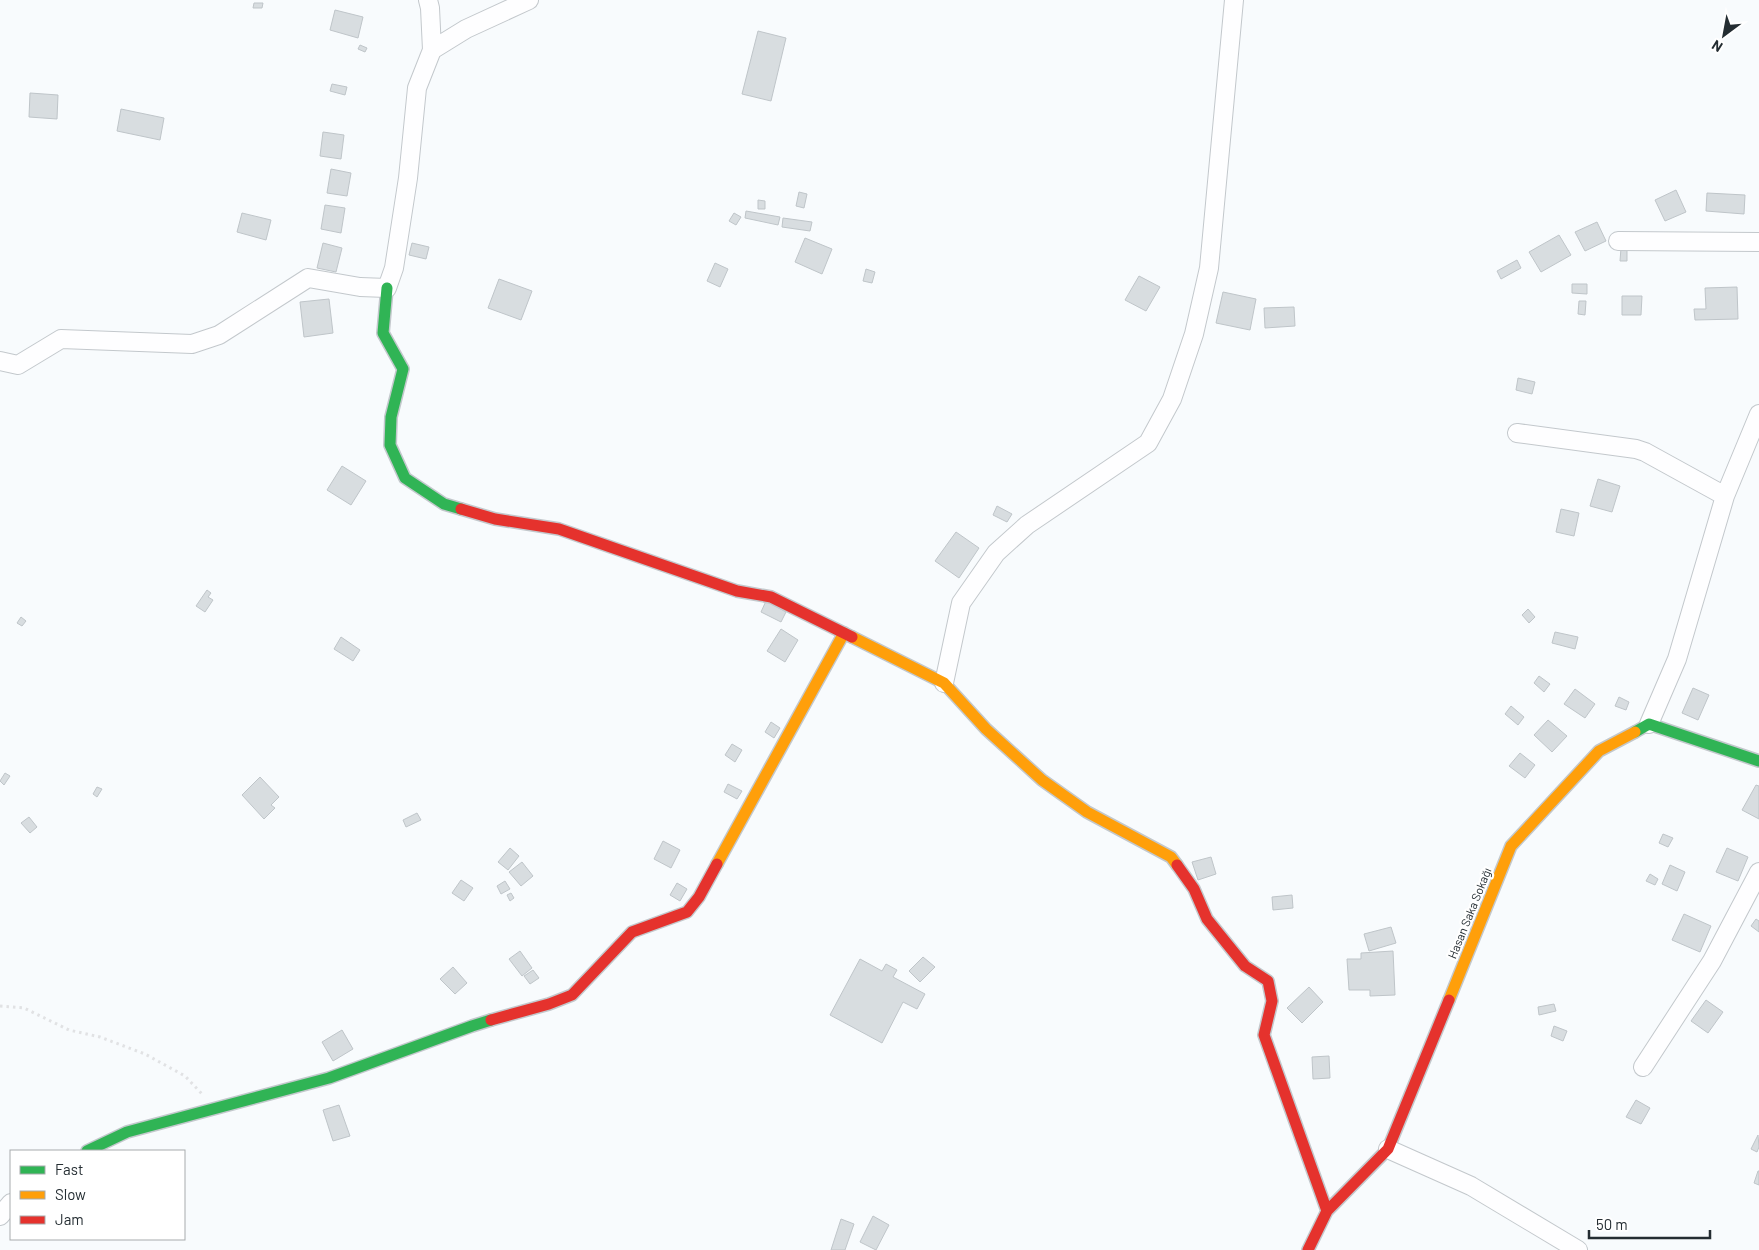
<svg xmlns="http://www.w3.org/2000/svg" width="1759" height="1250" viewBox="0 0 1759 1250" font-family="Barlow,sans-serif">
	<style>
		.building { fill: #d8dde0; stroke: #bfc5c9 }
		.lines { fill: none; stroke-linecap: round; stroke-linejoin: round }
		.street-casing { stroke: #c3c8cc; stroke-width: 20 }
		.fast-casing { stroke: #c3c8cc; stroke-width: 14 }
		.slow-casing { stroke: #c3c8cc; stroke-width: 14 }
		.jam-casing { stroke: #c3c8cc; stroke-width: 14 }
		.path { stroke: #e1e2e4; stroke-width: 3; stroke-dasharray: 2.5 4; stroke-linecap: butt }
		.street { stroke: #fefeff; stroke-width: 18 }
		.fast { stroke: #30b455; stroke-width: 11 }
		.slow { stroke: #ff9f0a; stroke-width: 11 }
		.jam { stroke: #e5322d; stroke-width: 11 }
		.labels { text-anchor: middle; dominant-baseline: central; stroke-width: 4.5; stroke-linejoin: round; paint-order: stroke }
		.street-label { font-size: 12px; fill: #242d32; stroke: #fff }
	</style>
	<rect width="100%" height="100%" fill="#f8fbfd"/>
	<path class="building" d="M254,3H263L262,8H253Z
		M335,10L363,17L358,38L330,30Z
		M758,31L786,38L771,101L742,94Z
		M360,45L367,48L365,52L358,49Z
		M332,84L347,87L345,95L330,91Z
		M30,93L58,95L57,119L29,117Z
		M121,109L164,118L160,140L117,131Z
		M323,132L344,135L341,159L320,156Z
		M331,169L351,173L347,196L327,193Z
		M1676,190L1686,212L1665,221L1655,200Z
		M799,192L807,194L804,208L796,206Z
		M1707,193L1745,195L1744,214L1706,211Z
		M758,200L765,201V209H758Z
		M325,205L345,208L341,233L321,229Z
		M746,211L780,217L778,225L745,218Z
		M242,213L271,220L266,240L237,232Z
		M734,213L741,217L736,225L729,221Z
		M783,218L812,222L810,231L782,227Z
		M1597,222L1606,241L1585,251L1575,232Z
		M1559,235L1571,255L1541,272L1529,252Z
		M805,238L832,249L822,274L795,262Z
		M323,243L342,248L336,272L317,268Z
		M412,243L429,247L426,259L409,255Z
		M1621,248H1627V261H1620Z
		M1517,260L1521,268L1501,279L1497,271Z
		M715,263L728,269L720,287L707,281Z
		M866,269L875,272L872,283L863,281Z
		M1139,276L1160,287L1146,311L1125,300Z
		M499,279L532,291L521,320L488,308Z
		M1572,284H1587V294L1572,293Z
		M1737,287L1738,319L1695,320L1694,309H1706L1705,288Z
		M1223,292L1256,299L1250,330L1216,323Z
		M1622,296H1642L1641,315H1622Z
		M329,299L333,333L304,337L300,302Z
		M1579,301H1586L1585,315L1578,314Z
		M1294,307L1295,326L1265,328L1264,308Z
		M1518,378L1535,382L1532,394L1516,390Z
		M342,466L366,481L351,505L327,490Z
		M1598,479L1620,486L1612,512L1590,506Z
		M997,506L1012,514L1007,522L993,515Z
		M1561,509L1579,513L1574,536L1556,532Z
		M956,532L979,548L959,578L935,561Z
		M207,590L211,593L208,597L213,600L205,612L196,606Z
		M766,601L786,612L781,622L761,612Z
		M1528,609L1535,617L1529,623L1522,615Z
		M21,617L26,621L22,626L17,623Z
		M781,629L798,640L785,662L767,651Z
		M1555,632L1578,637L1575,649L1552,643Z
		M341,637L360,650L353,661L334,649Z
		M1539,676L1550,684L1544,692L1534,683Z
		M1693,688L1709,695L1698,720L1682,713Z
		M1575,689L1595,704L1585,718L1564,704Z
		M1619,697L1629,702L1626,710L1615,706Z
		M1511,706L1524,717L1518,725L1505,714Z
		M1548,720L1567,736L1552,752L1534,735Z
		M771,722L780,728L774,738L765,732Z
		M732,744L742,750L735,762L725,755Z
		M1520,753L1535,765L1525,778L1509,766Z
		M5,773L10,776L4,785L0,781Z
		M260,777L279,797L271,805L275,808L264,819L242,795Z
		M728,784L742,791L737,799L724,792Z
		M1756,785L1759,786V819L1742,810Z
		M97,787L102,789L97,797L93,794Z
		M417,813L421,820L406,827L403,820Z
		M29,817L37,827L30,833L21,823Z
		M1663,834L1673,838L1668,847L1659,843Z
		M663,841L680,850L671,868L654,859Z
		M510,848L519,856L508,870L498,862Z
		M1727,848L1748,857L1738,881L1716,872Z
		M1211,857L1216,874L1198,880L1192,862Z
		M522,862L533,876L521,886L509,872Z
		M1670,865L1685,872L1677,891L1662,884Z
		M1650,874L1658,879L1655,885L1646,881Z
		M461,880L473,888L464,901L452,893Z
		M505,881L510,889L501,894L497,886Z
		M677,883L687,889L680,901L670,895Z
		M511,893L514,898L510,901L507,895Z
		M1292,895L1293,908L1273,910L1272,897Z
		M1684,914L1711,926L1700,952L1672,940Z
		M1756,919L1759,921V932L1751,926Z
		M1391,927L1396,943L1369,951L1364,934Z
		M520,951L532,968L522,976L509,959Z
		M1393,951L1395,995L1370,996V990H1349L1347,959H1361V953Z
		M923,957L935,967L920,982L909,971Z
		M860,959L882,971L886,964L897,970L893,977L925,994L917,1009L903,1002L882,1043L830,1015Z
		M453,967L467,983L455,994L440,979Z
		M533,970L539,978L530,984L524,976Z
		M1309,987L1323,1002L1302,1023L1287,1008Z
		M1706,1000L1723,1012L1708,1033L1691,1021Z
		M1554,1004L1556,1011L1539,1015L1538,1007Z
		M1554,1026L1567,1031L1563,1041L1551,1036Z
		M342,1030L353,1049L333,1061L322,1042Z
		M1329,1056L1330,1078L1313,1079L1312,1057Z
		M1636,1100L1650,1108L1641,1124L1626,1117Z
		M339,1105L350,1136L333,1141L323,1110Z
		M1758,1135L1759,1147L1757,1152L1751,1149Z
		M1758,1171H1759V1185L1754,1183Z
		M873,1216L889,1225L876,1250L860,1242Z
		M841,1219L854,1224L845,1250H831Z"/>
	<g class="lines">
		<g class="street-casing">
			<path id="street" d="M428,0L430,8L432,50
				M1618,241L1759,242
				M0,361L18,365L61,339L192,344L219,335L308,278L360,287L387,288L394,268L408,178L417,88L432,50L466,29L529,0
				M1517,433L1636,449L1645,452L1725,496
				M944,683L961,603L996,553L1027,525L1148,443L1172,399L1194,334L1209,268L1234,0
				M1649,724L1677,659L1725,496L1759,414
				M1643,1067L1712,961L1759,872
				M1388,1149L1471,1186L1578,1250
				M0,1216L11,1203"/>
		</g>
		<g class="fast-casing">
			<path id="fast" d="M387,288L383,333L403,369L391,417L390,445L405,478L444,504L461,509
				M1635,732L1649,724L1759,761
				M87,1151L127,1132L329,1078L472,1026L491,1020"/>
		</g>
		<g class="slow-casing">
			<path id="slow" d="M852,637L944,683L986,729L1042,780L1087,812L1171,857L1177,865
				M717,864L844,633
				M1449,1000L1511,846L1599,751L1635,732"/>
		</g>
		<g class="jam-casing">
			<path id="jam" d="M461,509L495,519L559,529L737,591L771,597L852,637
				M1177,865L1194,889L1207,919L1245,966L1268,981L1272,1001L1264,1035L1327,1211
				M491,1020L549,1004L572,995L632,932L687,912L699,897L717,864
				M1308,1250L1327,1211L1388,1149L1449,1000"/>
		</g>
		<path class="path" d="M0,1006L24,1008L69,1030L100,1037L145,1054L185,1076L202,1094"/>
		<use href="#street" class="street"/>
		<use href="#fast" class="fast"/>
		<use href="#slow" class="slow"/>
		<use href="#jam" class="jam"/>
	</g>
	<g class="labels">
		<g class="street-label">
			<text transform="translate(1469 913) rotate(-68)">Hasan Saka Sokağı</text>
		</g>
	</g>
	<rect x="10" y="1150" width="175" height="90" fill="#ffffff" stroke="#a7abad"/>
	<rect x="20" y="1166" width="25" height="8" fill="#30b455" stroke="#a7abad"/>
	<text x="55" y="1175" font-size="15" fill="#242d32">Fast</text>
	<rect x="20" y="1191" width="25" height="8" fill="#ff9f0a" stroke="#a7abad"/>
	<text x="55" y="1200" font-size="15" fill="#242d32">Slow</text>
	<rect x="20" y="1216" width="25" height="8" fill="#e5322d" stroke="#a7abad"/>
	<text x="55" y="1225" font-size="15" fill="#242d32">Jam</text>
	<g transform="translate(1724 35) rotate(212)" stroke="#ffffff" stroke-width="4" paint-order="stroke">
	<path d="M0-4L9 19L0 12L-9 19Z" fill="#242d32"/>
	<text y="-8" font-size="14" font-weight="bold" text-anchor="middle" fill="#242d32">N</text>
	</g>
	<path d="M1589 1230v8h121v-8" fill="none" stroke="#242d32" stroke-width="2.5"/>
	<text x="1596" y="1230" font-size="15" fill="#242d32" stroke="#ffffff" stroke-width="4" paint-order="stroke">50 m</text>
</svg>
